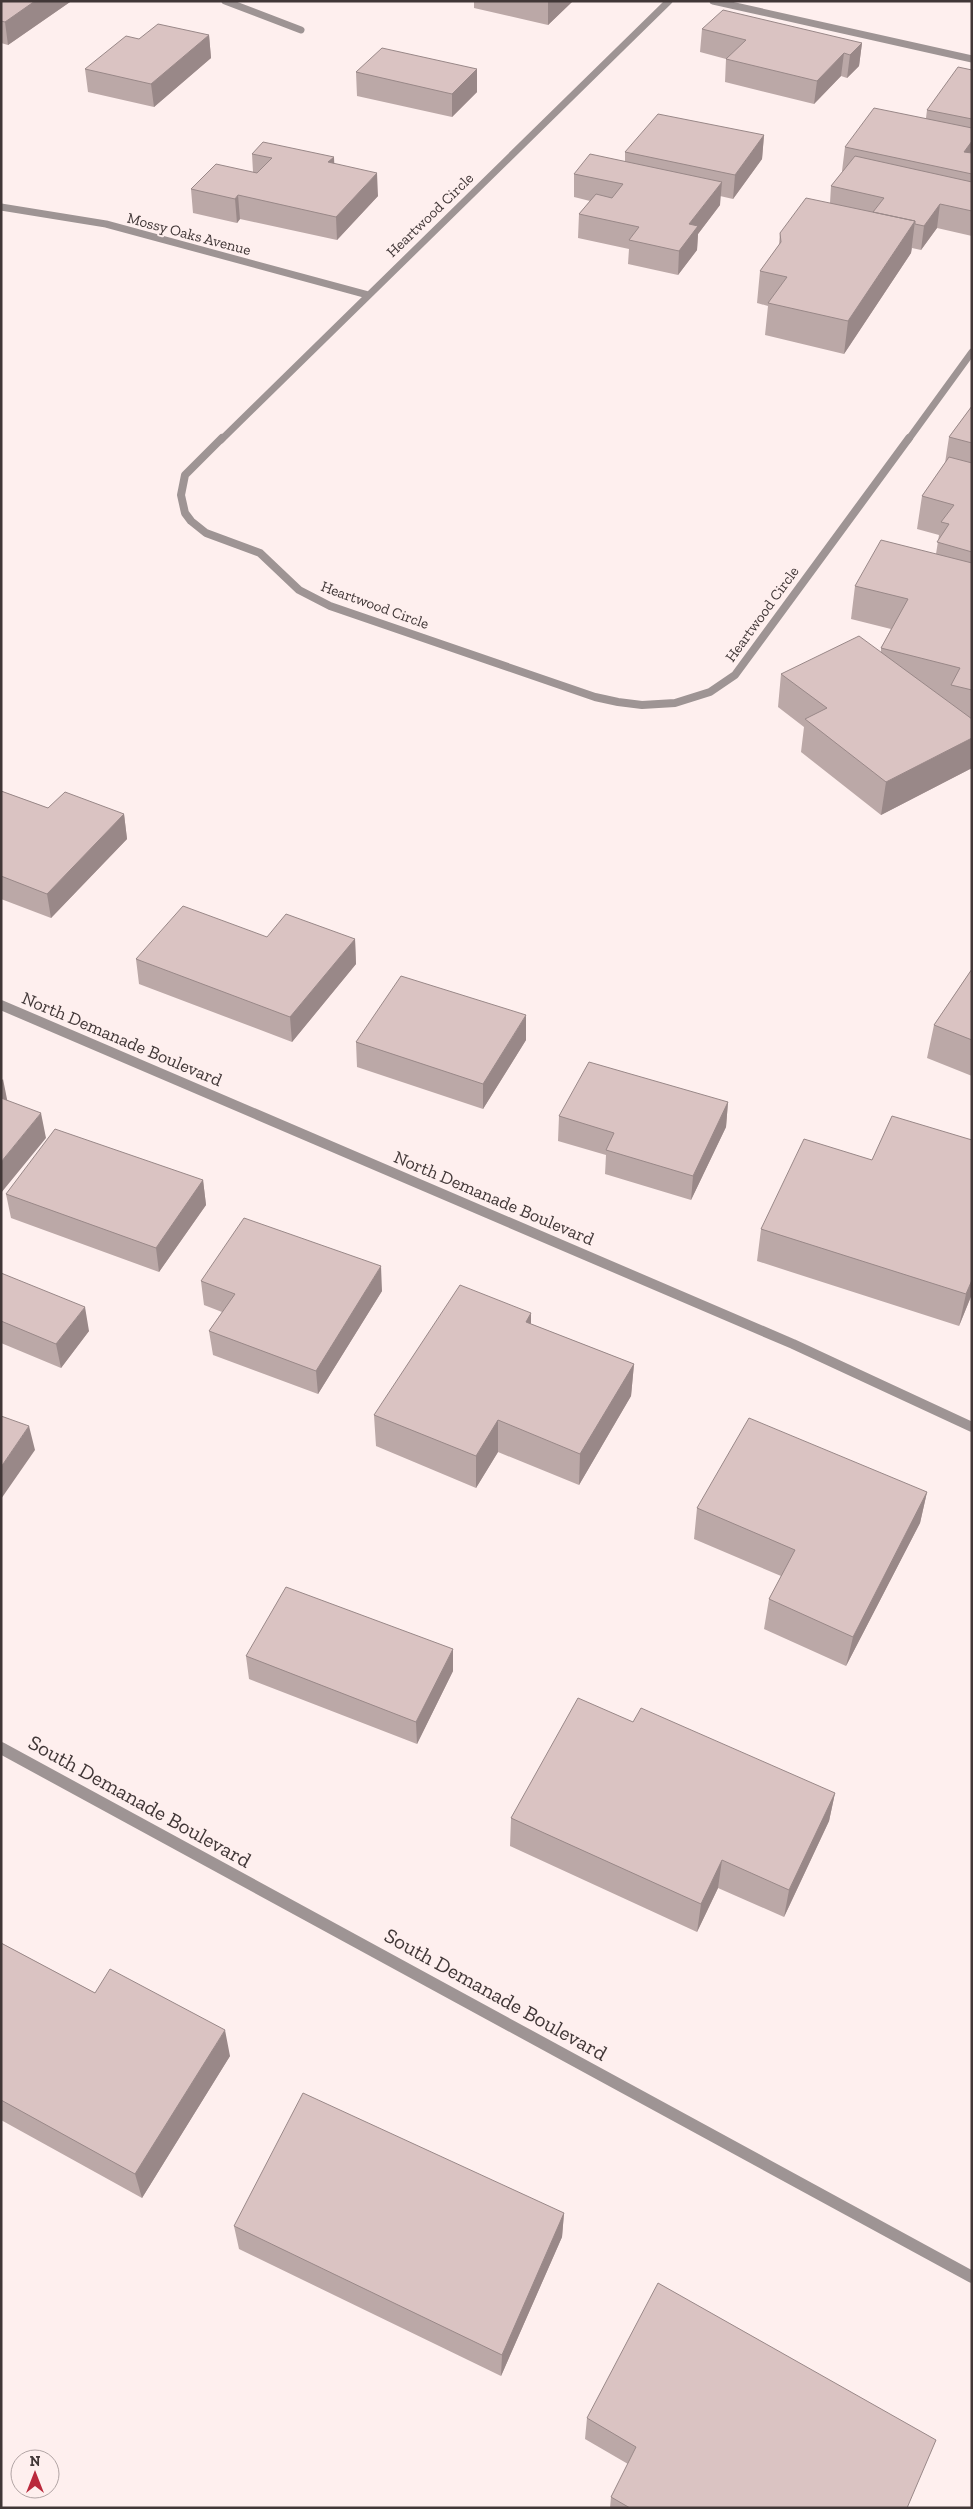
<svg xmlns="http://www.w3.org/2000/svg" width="973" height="2509" viewBox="0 0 973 2509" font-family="'Zilla Slab',serif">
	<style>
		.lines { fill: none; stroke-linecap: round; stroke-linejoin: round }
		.street-far3 { stroke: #9e9494; stroke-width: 7 }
		.street-far2 { stroke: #9e9494; stroke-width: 8 }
		.street-far1 { stroke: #9e9494; stroke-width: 10 }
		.street { stroke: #9e9494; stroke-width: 12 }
		.wall { fill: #bba8a7 }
		.shaded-wall { fill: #988 }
		.building { fill: #dac3c2; stroke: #988 }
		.labels { text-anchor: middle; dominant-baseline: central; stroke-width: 4; stroke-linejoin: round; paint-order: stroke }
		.far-street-label { font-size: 15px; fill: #413737; stroke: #feefee }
		.street-label { font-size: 18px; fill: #413737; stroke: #feefee }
		.near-street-label { font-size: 21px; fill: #413737; stroke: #feefee }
	</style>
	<rect width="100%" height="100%" fill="#feefee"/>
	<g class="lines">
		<path class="street-far3" d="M225,1L301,30
			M713,1L972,59
			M1,207L106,224L368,295
			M221,440L669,1
			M908,440L972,352"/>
		<path class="street-far2" d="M222,438L185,475L181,495L185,513L191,521L206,533L260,553L299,590L330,606L595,697L618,702L642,705L675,703L710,692L735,675L909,438"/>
		<path class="street-far1" d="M1,1005L793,1344L972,1427"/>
		<path class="street" d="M1,1748L972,2277"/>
	</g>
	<path class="wall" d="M1,1H70V2L8,45L1,43Z
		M474,1H573L548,25L474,8Z
		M702,29L862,43L859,66L847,78L841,76L814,104L725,82L726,59L700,52Z
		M209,35L211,58L154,107L88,92L85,69Z
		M477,69V92L452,117L357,96L356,72Z
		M972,70V236L937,228L921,250L912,248L911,253L844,354L765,335L768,306L757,303L760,271L779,245L780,233L830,203L831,186L843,171H842L845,147L926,118L927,110Z
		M764,135L762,159L733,199L720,196V205L698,234L697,250L678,275L628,264L629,249L578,238L579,214L590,201L574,197V174L625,161V152Z
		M252,154L334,157V164L378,196L337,240L240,219L237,223L193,213L191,189L253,172Z
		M972,406V768L881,815L801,752L804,727L778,707L781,674L881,652V648L891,629L851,619L855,586L936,554L939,535L917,529L922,496L945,463L949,437Z
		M1,791L48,808L124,814L127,839L51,918L1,899Z
		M267,937L355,939L356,964L292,1042L139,984L136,959Z
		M972,969V1076L927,1058L934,1025Z
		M526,1040L483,1109L357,1067L356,1042Z
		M728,1102L726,1127L691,1200L605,1174L606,1155L558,1141L559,1116Z
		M972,1140V1294L959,1326L757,1261L761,1229L872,1160Z
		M203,1180L206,1205L159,1272L11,1218L6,1194Z
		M1,1273L89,1331L61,1368L1,1343Z
		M201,1281L382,1291L318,1394L213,1355L209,1331L222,1312L204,1305Z
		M531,1313V1324L634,1364L631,1396L579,1485L498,1452L476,1488L376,1446L374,1415Z
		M927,1492L920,1523L846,1666L764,1629L769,1599L781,1576L694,1539L697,1508Z
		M453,1649V1671L417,1744L249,1679L246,1656Z
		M633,1722L835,1793L829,1821L784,1917L718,1888L697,1932L510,1846L511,1818Z
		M1,1943L95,1993L230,2056L142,2198L1,2120Z
		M564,2213L562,2237L501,2376L239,2249L234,2226Z
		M587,2418L907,2508H610L611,2497L628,2464L585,2439Z"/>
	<path class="shaded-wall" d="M35,1H70V2L8,45L5,22Z
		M549,1H573L548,25V2Z
		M209,35L211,58L154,107L151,84Z
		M862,43L859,66L847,78L850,55Z
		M844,53L841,76L814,104L817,81Z
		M477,69V92L452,117V94Z
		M764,135L762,159L733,199L735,175Z
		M972,141V159L964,152Z
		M334,157L335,181L328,162Z
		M377,173L378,196L337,240L336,217Z
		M722,182L720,205L698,234L697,250L678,275L679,251L689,224Z
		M238,195L240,219L237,223L235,199Z
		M940,204L937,228L921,250L924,226Z
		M915,221L911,253L844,354L848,321Z
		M972,738V768L881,815L886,782Z
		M124,814L127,839L51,918L47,894Z
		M355,939L356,964L292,1042L290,1017Z
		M526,1015V1040L483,1109V1084Z
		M3,1079L8,1104L1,1112V1081Z
		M728,1102L726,1127L691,1200L693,1176Z
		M41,1113L46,1138L1,1193V1162Z
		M203,1180L206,1205L159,1272L156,1248Z
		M381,1266L382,1291L318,1394L316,1371Z
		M972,1280V1294L959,1326L966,1294Z
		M85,1307L89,1331L61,1368L56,1344Z
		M531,1313V1345L526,1322Z
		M634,1364L631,1396L579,1485L580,1454Z
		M498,1420V1452L476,1488V1456Z
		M29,1426L35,1450L1,1499V1467Z
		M927,1492L920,1523L846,1666L853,1637Z
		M453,1649V1671L417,1744L416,1722Z
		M835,1793L829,1821L784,1917L789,1890Z
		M722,1860L718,1888L697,1932L701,1904Z
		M225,2030L230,2056L142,2198L135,2174Z
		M564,2213L562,2237L501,2376L502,2355Z"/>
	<path class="building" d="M1,1H35L5,22L1,21Z
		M723,10L862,43L850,55L844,53L817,81L726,59L746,40L702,29Z
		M158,24L209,35L151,84L85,69L126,36L139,39Z
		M382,48L477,69L452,94L356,72Z
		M958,67L972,70V119L927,110Z
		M874,108L972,128V141L964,152L972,153V174L845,147Z
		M658,114L764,135L735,175L625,152Z
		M263,142L334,157L328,162L377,173L336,217L238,195L235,199L191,189L216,164L257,173L272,158L252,154Z
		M590,154L722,182L689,224L698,226L679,251L629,240L639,227L579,214L596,194L612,198L623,184L574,174Z
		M855,156L972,182V211L940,204L924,226L915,224V221L873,212L884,198L831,186Z
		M806,198L915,221L848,321L768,303L787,277L760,271L781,242L780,233Z
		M972,406V443L949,437Z
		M949,457L972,463V552L937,542L949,524L941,522L954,505L922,496Z
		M881,540L972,563V690L951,685L960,668L881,648L908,599L855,586Z
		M859,636L972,719V738L886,782L805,719L827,708L781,674Z
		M1,791L48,808L65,792L124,814L47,894L1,876Z
		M183,906L267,937L286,914L355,939L290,1017L136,959Z
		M972,969V1040L934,1025Z
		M401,976L526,1015L483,1084L356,1042Z
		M589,1062L728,1102L693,1176L606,1150L614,1133L559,1116Z
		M1,1098L41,1113L1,1162Z
		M892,1116L972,1140V1280L966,1294L761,1229L804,1139L872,1160Z
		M55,1129L203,1180L156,1248L6,1194Z
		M244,1218L381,1266L316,1371L209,1331L235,1294L201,1281Z
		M1,1273L85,1307L56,1344L1,1321Z
		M460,1285L531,1313L526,1322L634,1364L580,1454L498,1420L476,1456L374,1415Z
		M1,1416L29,1426L1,1467Z
		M749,1418L927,1492L853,1637L769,1599L795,1550L697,1508Z
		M286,1587L453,1649L416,1722L246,1656Z
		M578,1698L633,1722L641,1708L835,1793L789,1890L722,1860L701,1904L511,1818Z
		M1,1943L95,1993L110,1969L225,2030L135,2174L1,2100Z
		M303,2093L564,2213L502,2355L234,2226Z
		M658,2283L936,2440L907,2508H630L611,2497L636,2447L587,2418Z"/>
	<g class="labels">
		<g class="far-street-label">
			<text transform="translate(430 215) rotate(-44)">Heartwood Circle</text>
			<text transform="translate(189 234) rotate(15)">Mossy Oaks Avenue</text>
			<text transform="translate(375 605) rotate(20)">Heartwood Circle</text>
			<text transform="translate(762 614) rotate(-54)">Heartwood Circle</text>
		</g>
		<g class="street-label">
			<text transform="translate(122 1039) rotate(23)">North Demanade Boulevard</text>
			<text transform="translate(494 1198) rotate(23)">North Demanade Boulevard</text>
		</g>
		<g class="near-street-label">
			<text transform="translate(140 1801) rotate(29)">South Demanade Boulevard</text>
			<text transform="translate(496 1994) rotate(29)">South Demanade Boulevard</text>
		</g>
	</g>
	<rect width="973" height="2509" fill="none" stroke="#413737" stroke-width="5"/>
	<g transform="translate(35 2474)"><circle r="24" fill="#feefee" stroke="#b2a5a5"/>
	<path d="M0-4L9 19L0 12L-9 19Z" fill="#ba293c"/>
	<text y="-8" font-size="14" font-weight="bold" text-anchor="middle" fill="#413737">N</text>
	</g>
</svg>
